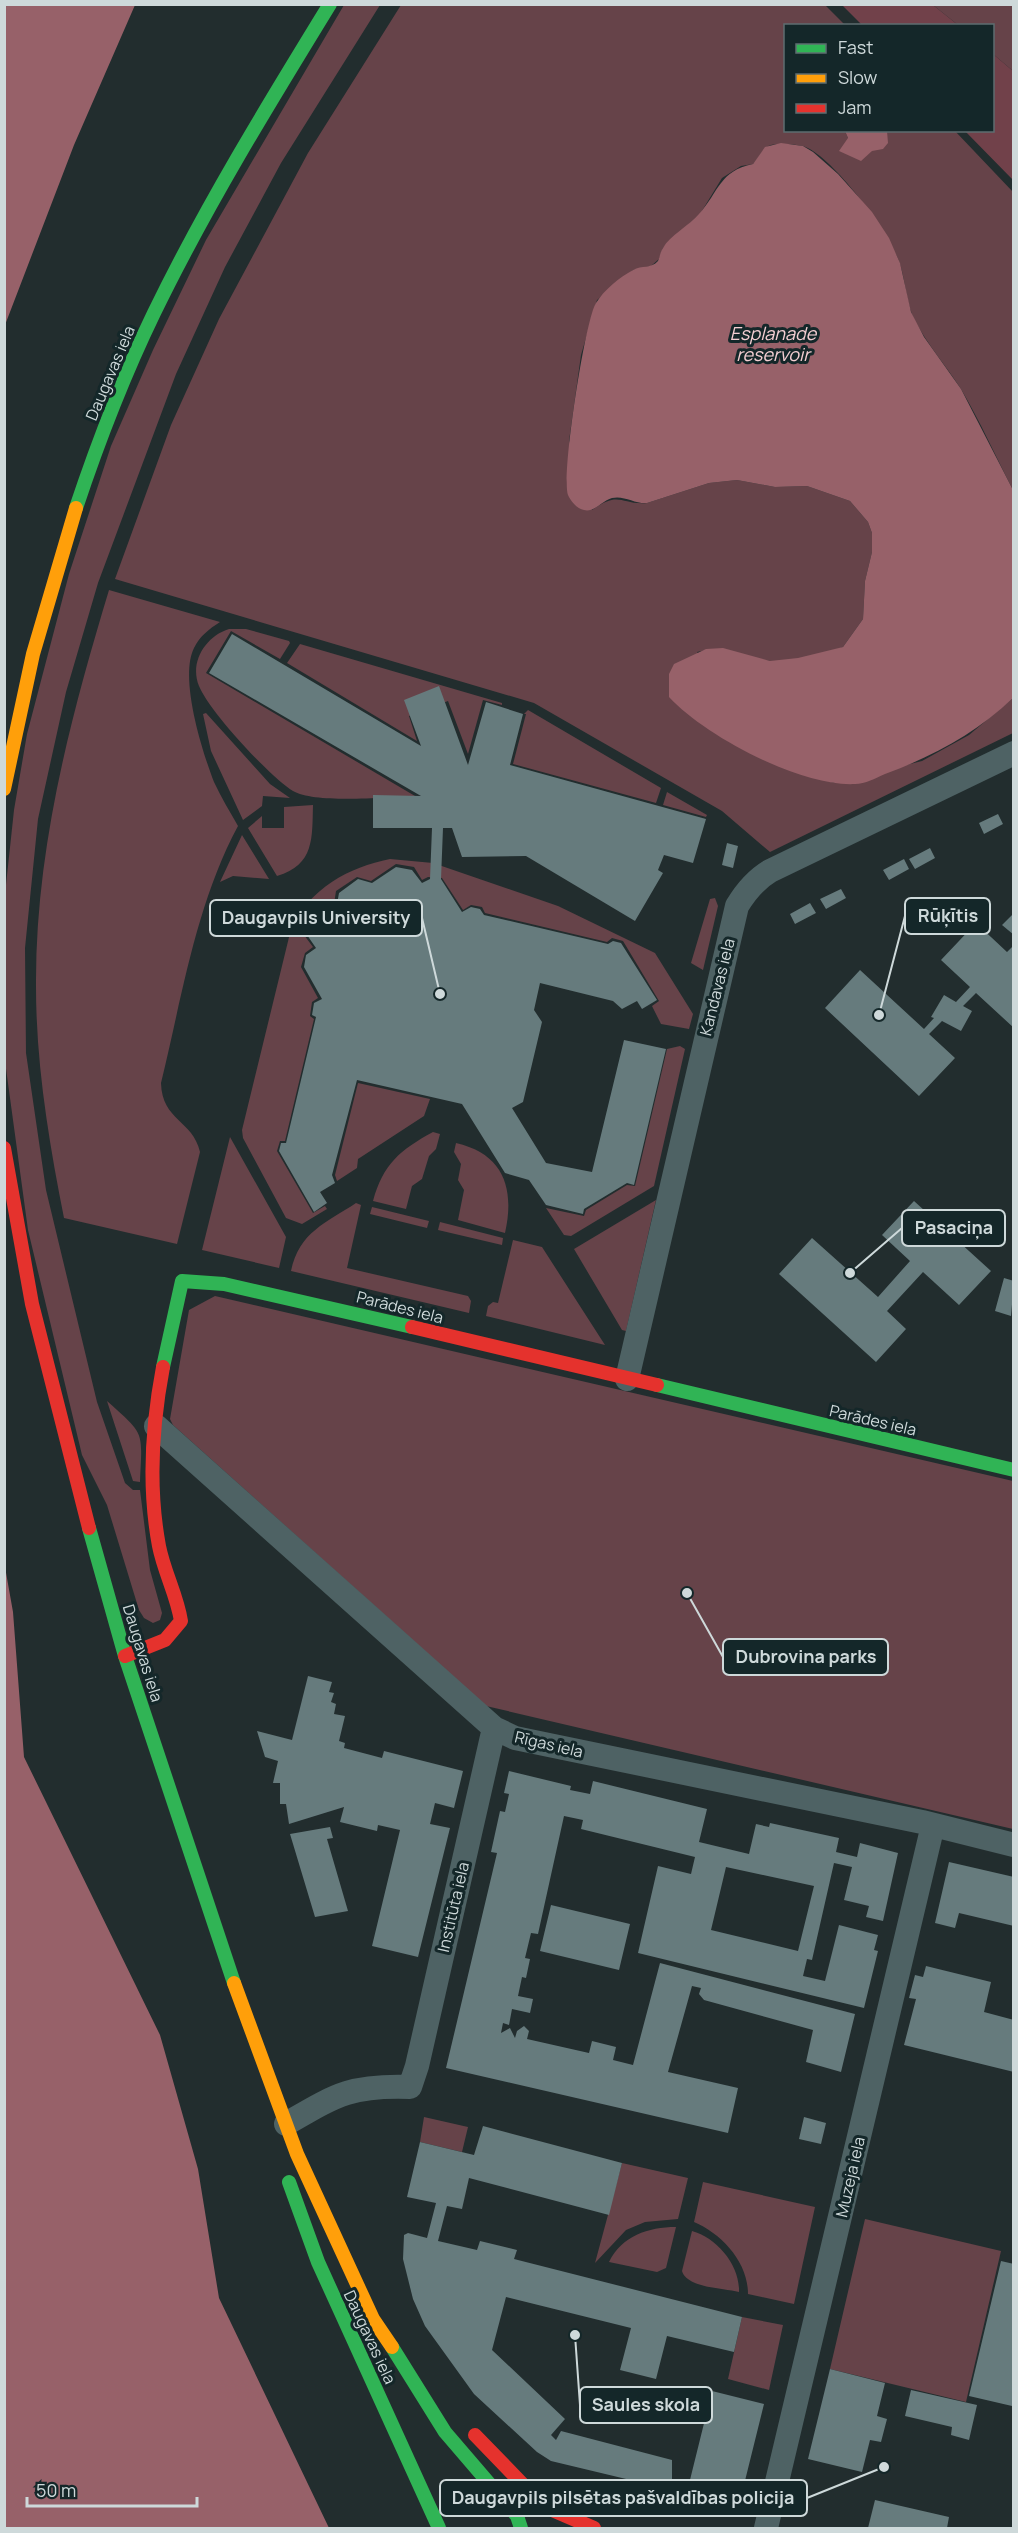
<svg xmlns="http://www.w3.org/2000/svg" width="1018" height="2533" viewBox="0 0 1018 2533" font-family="Manrope,sans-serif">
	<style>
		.green { fill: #664349 }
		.forest { fill: #71414a }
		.water { fill: #976169 }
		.building { fill: #667b7d; fill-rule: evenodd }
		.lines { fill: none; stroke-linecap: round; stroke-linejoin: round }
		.street { stroke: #4e6264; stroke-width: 24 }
		.fast { stroke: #30b455; stroke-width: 14 }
		.slow { stroke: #ff9f0a; stroke-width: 14 }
		.jam { stroke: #e5322d; stroke-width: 14 }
		.labels { text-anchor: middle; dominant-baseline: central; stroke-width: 6; stroke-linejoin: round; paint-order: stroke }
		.street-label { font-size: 16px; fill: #ced9da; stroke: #142729 }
		.water-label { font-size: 18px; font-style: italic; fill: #f5cfd3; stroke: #142729 }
		.leader { fill: none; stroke: #ced9da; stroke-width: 2 }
		.callout-dot { fill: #ced9da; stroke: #142729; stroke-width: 2 }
		.callout { fill: #142729; stroke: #ced9da; stroke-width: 2 }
		.callout-label { font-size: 18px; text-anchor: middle; font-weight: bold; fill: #ced9da }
	</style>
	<rect width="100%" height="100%" fill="#222d2e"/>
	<path class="green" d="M344,5H380L281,163L225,267L176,374L98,583L66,692L38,819L25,948L26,1053L46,1190L97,1402L125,1483L133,1490H140L150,1570L162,1613L160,1620L153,1623L144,1618L139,1610L107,1505L82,1455L28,1230L4,1054L5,894L14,810L27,734L69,574L111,446L153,350L206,240Z
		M401,5H825L845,25L786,26V130L845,131L848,138L887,131H955L1013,192V490C996,457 980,421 961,389C946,366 928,345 915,321C906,303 906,283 900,264C891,235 832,155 803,146C795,144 779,143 771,145C763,147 759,158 753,164L741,166L722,178L700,214L663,248L659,259L651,266L633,270L597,300L581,355L569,441L592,510C620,490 620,505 647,503L709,483L737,480L775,487L807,486L850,501L868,522L872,533V552L865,581L863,619L843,647C827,655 787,663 770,661C739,658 733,643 697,652L781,766L834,783L922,761L969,735L1013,698V733L770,852L722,811L534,703L115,579L171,425L219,319L308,153Z
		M933,5H1013V71L993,54L992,26L958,25Z
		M109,590L220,622C209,629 200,636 194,648C179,678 202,751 214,782C221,797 230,812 238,826C196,904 182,997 161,1083C162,1121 193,1120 200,1152L177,1244L64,1218C49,1142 36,1065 36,987C35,851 70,719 109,590Z
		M229,629H246L289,641L290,643L280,659L231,631L206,673L415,796C387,797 315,804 293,791C270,777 209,711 199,686C189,662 206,636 229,629Z
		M300,644L502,703V705L483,700L468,754L448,701L409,716L417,741L287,663Z
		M528,710L661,788L656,803L513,764L526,714H524Z
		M206,713L270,784L290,798L263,796L262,806L243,820L211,751L203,714Z
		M667,792L707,815L706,817L663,805Z
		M313,805C312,837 315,865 277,876L248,828L262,816V828H284V807Z
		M242,835L269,879L233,876L220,882Z
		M390,859L433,863L558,906L655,953L693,1014L689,1029L661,1024L652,1006L659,1001L623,941L612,938L607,942L485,913L482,907L471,905L463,910L442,878L428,877L422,880L414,867L396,864L371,881L357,877L336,891L334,904L310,919L304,935L313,947L305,953L301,967L318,998L312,1002L310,1016L314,1019L285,1141H280L277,1151L313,1213L325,1206L327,1209L302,1224L286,1218L243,1138L242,1130L291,929C309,889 349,867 390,859Z
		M715,898L718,906L703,970L691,963L710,899Z
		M680,1046L685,1049L654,1186L571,1236L564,1235L546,1208L584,1216L586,1210L627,1185L635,1186L667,1049Z
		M358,1083L430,1099L424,1116L358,1159L357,1168L337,1181L335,1175Z
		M433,1132L440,1134L436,1149L429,1156L422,1179L412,1186L406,1209L373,1201C383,1164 400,1150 433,1132Z
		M230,1137L286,1237L279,1268L202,1250Z
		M456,1143C504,1154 515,1189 505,1233L458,1220L464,1190L458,1180L461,1164L454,1152Z
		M656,1200L626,1331L622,1330L574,1249Z
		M356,1203L361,1205L347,1268L468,1296L471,1301L469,1313L291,1271C299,1232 326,1223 356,1203Z
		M372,1207L429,1221L427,1228L370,1214Z
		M440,1222L503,1238L502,1245L438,1230Z
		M513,1240L542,1247L605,1345L486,1316L488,1306L493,1302L498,1303Z
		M215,1296L1013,1481V1829L486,1706L173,1425L170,1419L189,1310Z
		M107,1401C146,1436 142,1430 140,1482L133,1481Z
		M424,2117L468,2127L462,2152L420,2142Z
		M622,2163L688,2178L678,2219L645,2222L626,2230L595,2263Z
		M703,2182L815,2207L794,2304L748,2294C748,2262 722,2234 694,2222Z
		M865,2219L1001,2251L966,2402L830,2369Z
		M676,2227L666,2268L657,2272L609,2262C622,2236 648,2227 676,2227Z
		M692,2231C717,2238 740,2265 739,2292C723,2288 687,2288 682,2271Z
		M742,2317L783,2325L769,2390L728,2379Z"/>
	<path class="forest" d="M842,5H933L958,25H862Z
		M993,54L1013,71V180L965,131L992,130Z"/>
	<path class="water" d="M5,4L135,5L74,145L5,325Z
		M845,131H887L888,143L883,149L872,151L861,161L839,151L848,138Z
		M781,143L803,146L813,152L838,174L872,212L889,238L900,263L911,312L924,337L961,389L1013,490V698C976,733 934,756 885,774C876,778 865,784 855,784C801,787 705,736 669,697V674L674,664L706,649L723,648L770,661L798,658L843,647L863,619L865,581L872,552V533L868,522L850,501L807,486L775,487L737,480L709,483L647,503C635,504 624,495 612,498C603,500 594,513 584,510C577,509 570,500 568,495C561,476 585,320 596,303C604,290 620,277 633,270C642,265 651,269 658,261C660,257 660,252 663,248C670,235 689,226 699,214C719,192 719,171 753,164L765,147Z
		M5,1567L13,1612L24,1757L160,2035L198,2169L219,2298L329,2528H5Z"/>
	<path class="building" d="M232,634L421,746L404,700L439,686L468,765L486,702L523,714L510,765L706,819L693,863L664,855L658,870L663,873L635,921L526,856L462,857L452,828H443L441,879L462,912L471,907L480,909L484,915L608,944L613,941L621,943L657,1000L642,1009L637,1001L622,1009L613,1001L540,983L534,1010L542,1022L523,1102L512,1108L546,1163L592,1172L624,1040L666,1049L634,1185L627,1183L584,1209L583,1214L546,1205L529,1180L505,1173L462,1104L357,1080L332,1175L335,1183L320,1192L327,1203L314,1212L279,1151L281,1143H286L316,1017L312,1015L314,1003L322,999L304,967L306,955L316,948L307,935L312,920L337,904L339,893L358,879L372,883L396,867L412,870L422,883L430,879L432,828H373V795L421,796L209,673Z
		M998,814L1003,824L984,834L979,823Z
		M727,843L738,846L733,868L722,865Z
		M930,848L935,858L915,869L909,859Z
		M904,859L909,869L889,880L883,870Z
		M841,889L846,898L826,909L820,899Z
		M810,903L816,913L795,924L790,914Z
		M1014,913V935L1002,925Z
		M976,923L1007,952L1014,945V1028L976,993L963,1006L972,1011L961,1031L942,1021L929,1034L955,1058L919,1096L825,1008L860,970L924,1029L934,1018L931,1017L944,995L956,1002L970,987L941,960Z
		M914,1201L991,1271L959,1305L923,1272L887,1311L906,1329L876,1362L779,1274L812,1238L878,1297L910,1261L882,1235Z
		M1004,1278L1014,1281L1011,1316L995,1311Z
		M308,1676L332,1682L329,1692L334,1693L331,1702L336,1704L334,1714L345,1716L339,1741L345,1743L344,1748L382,1758L384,1751L463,1771L454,1808L435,1803L430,1824L450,1828L418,1957L372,1946L400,1830L378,1825L377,1831L340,1822L344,1807L289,1824L286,1804H280V1783H273L278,1761L265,1757L257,1731L292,1740Z
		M509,1771L571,1786L570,1790L590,1794L593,1781L707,1809L699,1842L749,1854L756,1824L769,1827L770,1823L839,1838L836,1852L857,1857L860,1843L898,1853L883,1921L866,1917L869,1906L844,1900L852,1867L834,1863L812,1960L807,1959L803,1976L825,1981L839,1925L878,1935L874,1950L878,1951L864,2008L638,1953L658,1866L691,1874L695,1857L581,1829L583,1820L564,1816L538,1934L531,1933L525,1958L530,1959L526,1978L522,1977L518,1996L533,1999L530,2013L512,2009L509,2025L503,2023L501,2033L510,2028L515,2038L517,2031L524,2026L529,2031L527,2039L589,2053L592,2041L616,2047L613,2060L633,2065L660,1963L855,2014L841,2072L806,2062L813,2030L704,2000L699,1994L701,1988L692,1986L668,2072L738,2088L728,2133L446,2068L497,1853L491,1852L500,1811L505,1812L509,1794L504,1793ZM726,1867L814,1886L798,1951L711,1930Z
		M330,1827L333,1838L327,1839L348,1911L315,1917L290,1834Z
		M949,1862L1014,1877V1926L959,1913L955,1928L935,1923Z
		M551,1905L630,1924L619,1970L540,1951Z
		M926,1966L991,1982L984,2012L1014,2020V2072L904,2045L916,1999L909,1998L915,1975L923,1977Z
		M804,2117L826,2123L821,2144L799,2139Z
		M483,2126L622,2163L609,2215L469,2178L462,2209L447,2206L438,2241L477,2250L480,2241L517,2250L514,2259L742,2317L734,2352L667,2336L656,2379L620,2370L631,2328L506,2297L492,2350L565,2419L551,2435L556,2440L561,2431L672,2460V2490L551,2461L537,2452L474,2394L425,2326L413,2299L403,2259L404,2235L408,2233L427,2238L436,2203L407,2197L420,2142L474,2155Z
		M1001,2261L1014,2264L1012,2406L969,2396Z
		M830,2369L885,2383L877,2416L887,2419L881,2442L870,2440L862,2472L808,2459Z
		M911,2390L977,2405L969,2440L951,2435L952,2427L905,2416Z
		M712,2391L764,2404L738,2509L686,2496Z
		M875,2500L949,2517L947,2528H868Z"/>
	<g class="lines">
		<path class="street" d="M627,1379L737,906C746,891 755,880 770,871L1014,753
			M156,1426L494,1728L515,1738L922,1822L1014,1845
			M286,2124C336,2095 350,2085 410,2087L417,2066L494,1728
			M766,2528L933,1825"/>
		<path class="fast" d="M76,508C98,442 123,377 154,313C206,206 268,105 330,4
			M163,1367L182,1281L224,1284L412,1327
			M657,1385L1014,1470
			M89,1528L125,1656L234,1983
			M289,2182L318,2262L439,2528
			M392,2347L445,2432L517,2516L521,2528"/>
		<path class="slow" d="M4,789L33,654L76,508
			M234,1983L297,2154L373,2319L392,2347"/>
		<path class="jam" d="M4,1148L32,1304L89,1528
			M412,1327L657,1385
			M125,1656L165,1640L181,1621C177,1595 164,1572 159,1546C148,1487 152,1425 163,1367
			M475,2435L537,2499L550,2509L594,2528"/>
	</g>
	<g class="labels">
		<g class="street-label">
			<text transform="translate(110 373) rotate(-67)">Daugavas iela</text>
			<text transform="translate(717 987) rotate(-76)">Kandavas iela</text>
			<text transform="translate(400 1307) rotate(14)">Parādes iela</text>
			<text transform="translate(873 1420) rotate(13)">Parādes iela</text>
			<text transform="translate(143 1653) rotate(73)">Daugavas iela</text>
			<text transform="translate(549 1744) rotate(13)">Rīgas iela</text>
			<text transform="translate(453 1907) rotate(-77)">Institūta iela</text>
			<text transform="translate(850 2177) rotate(-77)">Muzeja iela</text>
			<text transform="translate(370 2337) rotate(65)">Daugavas iela</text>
		</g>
		<g class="water-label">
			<text x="773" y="333">Esplanade<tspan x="773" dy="21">reservoir</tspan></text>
		</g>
	</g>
	<path class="leader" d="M879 1015L905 916M440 994L422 918M850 1273L902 1228M687 1593L723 1657M575 2335L580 2405M884 2467L807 2498"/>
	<g class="callout-dot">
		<circle cx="879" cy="1015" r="6"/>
		<circle cx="440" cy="994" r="6"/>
		<circle cx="850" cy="1273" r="6"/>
		<circle cx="687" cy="1593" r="6"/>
		<circle cx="575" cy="2335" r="6"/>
		<circle cx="884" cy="2467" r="6"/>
	</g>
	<g class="callout">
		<rect x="905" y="898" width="85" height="36" rx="6"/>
		<rect x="210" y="900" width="212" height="36" rx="6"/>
		<rect x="902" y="1210" width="103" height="36" rx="6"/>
		<rect x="723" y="1639" width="165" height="36" rx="6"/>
		<rect x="580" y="2387" width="132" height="36" rx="6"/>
		<rect x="440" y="2480" width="367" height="36" rx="6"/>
	</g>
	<g class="callout-label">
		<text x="948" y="922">Rūķītis</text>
		<text x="316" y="924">Daugavpils University</text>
		<text x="954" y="1234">Pasaciņa</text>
		<text x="806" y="1663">Dubrovina parks</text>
		<text x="646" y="2411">Saules skola</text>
		<text x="623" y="2504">Daugavpils pilsētas pašvaldības policija</text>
	</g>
	<rect width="1018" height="2533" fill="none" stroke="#ced9da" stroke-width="12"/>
	<rect x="784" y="24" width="210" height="108" fill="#142729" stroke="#5e6e70" stroke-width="1.5"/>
	<rect x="796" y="44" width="30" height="9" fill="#30b455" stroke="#5e6e70" stroke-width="1.5"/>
	<text x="838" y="54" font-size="18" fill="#ced9da">Fast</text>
	<rect x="796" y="74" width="30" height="9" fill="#ff9f0a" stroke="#5e6e70" stroke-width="1.5"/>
	<text x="838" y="84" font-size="18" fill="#ced9da">Slow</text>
	<rect x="796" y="104" width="30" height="9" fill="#e5322d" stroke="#5e6e70" stroke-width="1.5"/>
	<text x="838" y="114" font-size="18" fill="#ced9da">Jam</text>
	<path d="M27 2497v9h170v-9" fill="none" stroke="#ced9da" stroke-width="3"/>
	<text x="36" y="2497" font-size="18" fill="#ced9da" stroke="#142729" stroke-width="4.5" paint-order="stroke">50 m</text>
</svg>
